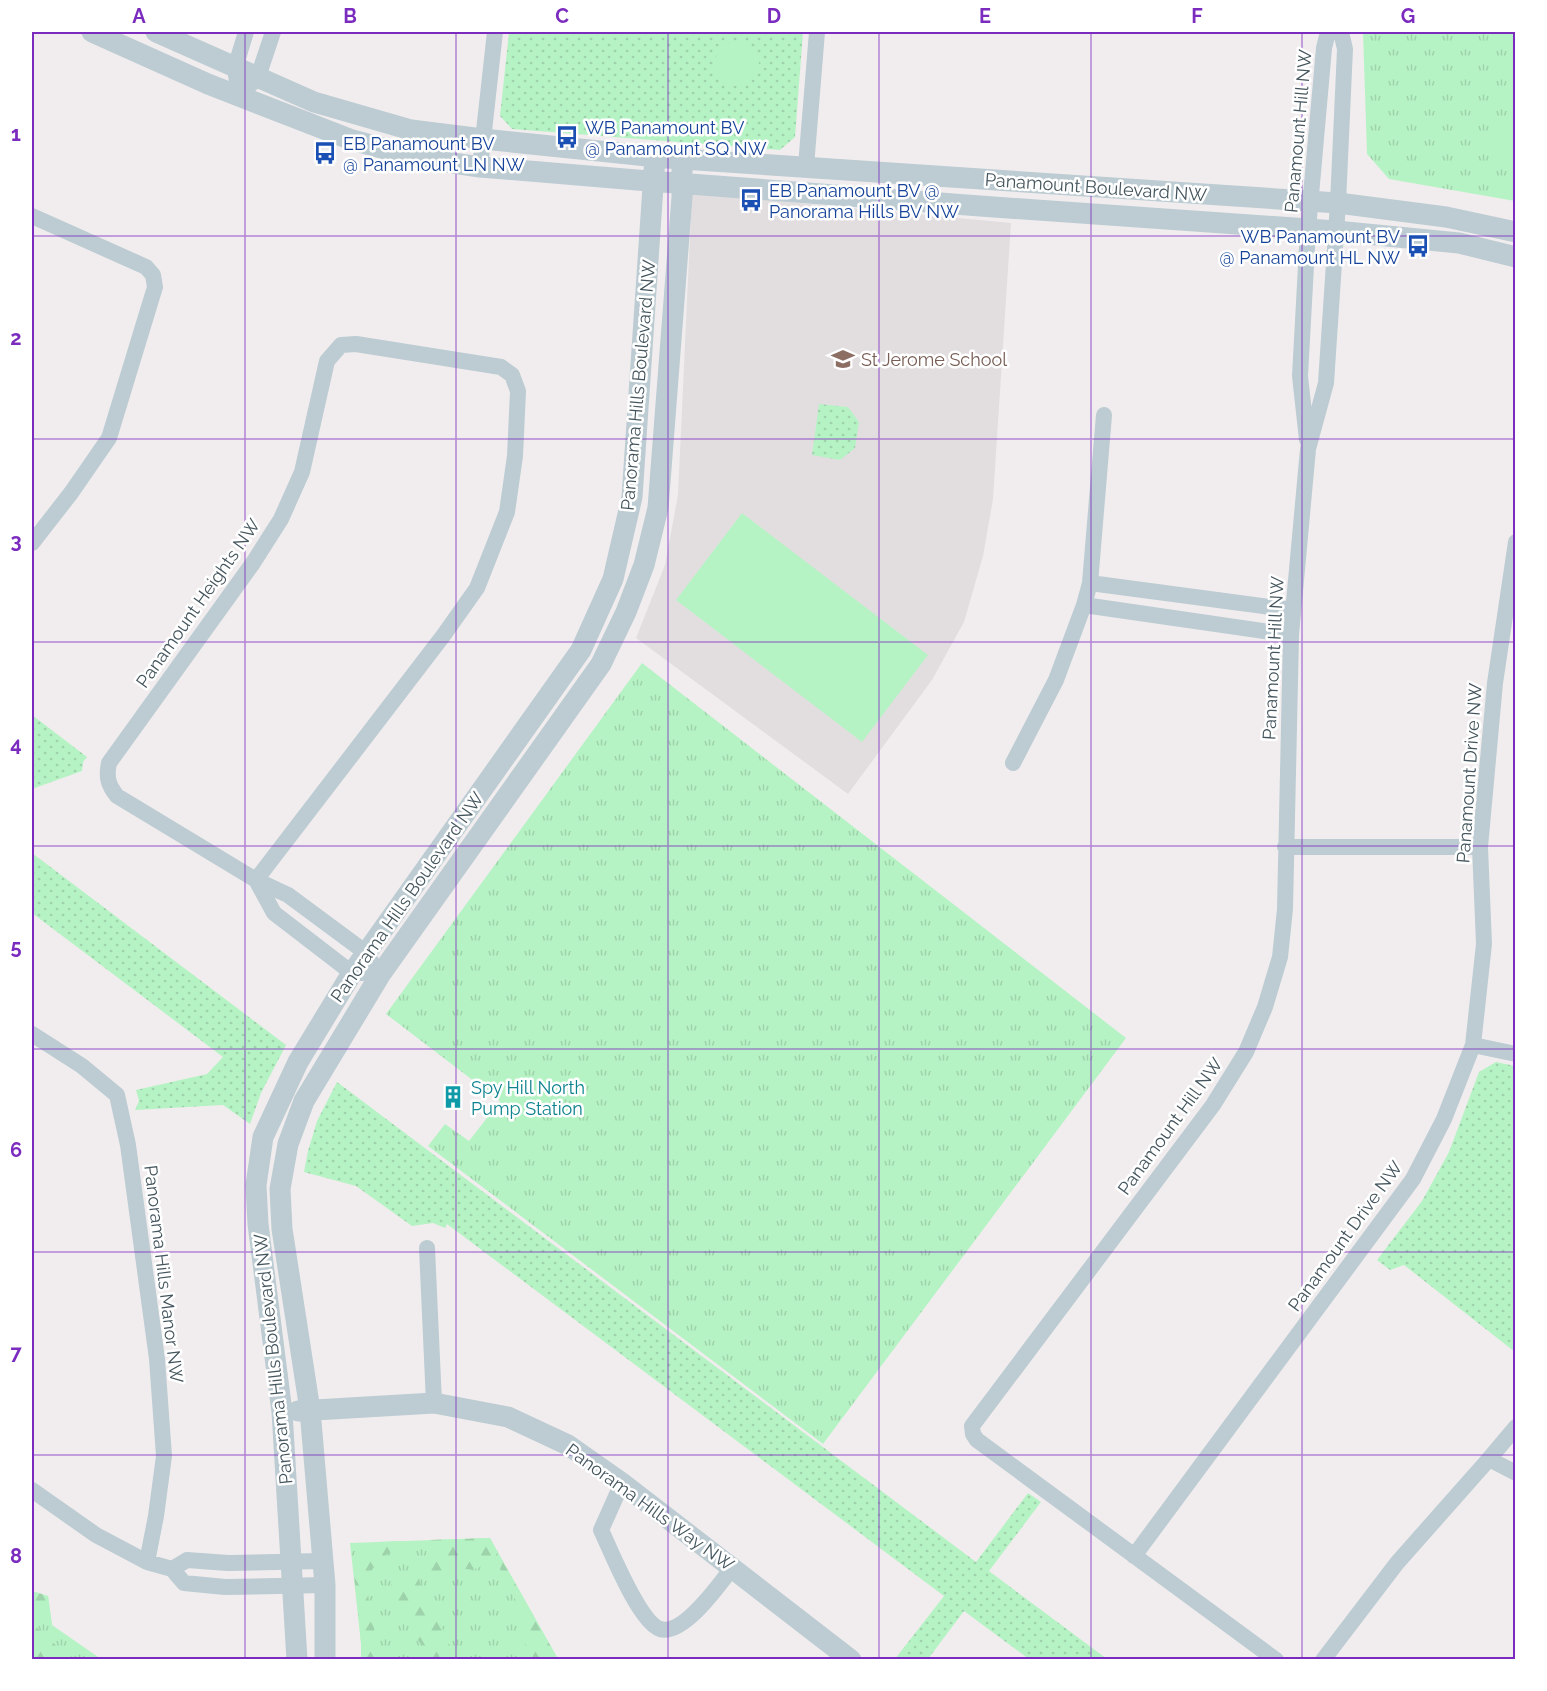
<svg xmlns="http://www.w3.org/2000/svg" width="1547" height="1691" viewBox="0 0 1547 1691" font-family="Raleway,sans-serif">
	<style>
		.education { fill: #e2dee0 }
		.grass { fill: url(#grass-tufts) }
		.forest { fill: url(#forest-firs) }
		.park { fill: url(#park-dots) }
		.pitch { fill: #b6f3c4 }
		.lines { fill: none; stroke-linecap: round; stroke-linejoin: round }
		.minor { stroke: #bcccd2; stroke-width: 16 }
		.tertiary { stroke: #bcccd2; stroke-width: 21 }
		.grid { fill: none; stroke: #7b2cbf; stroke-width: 1.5; stroke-opacity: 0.55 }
		.labels { text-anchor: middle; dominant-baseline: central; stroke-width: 5; stroke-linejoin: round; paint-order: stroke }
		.transit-label { font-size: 18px; fill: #164399; stroke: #fff; text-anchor: start }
		.street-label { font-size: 18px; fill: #44555d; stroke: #fff }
		.education-label { font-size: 18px; fill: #785e54; stroke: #fff; text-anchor: start }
		.culture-label { font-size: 18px; fill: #0d838f; stroke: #fff; text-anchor: start }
		.neatline { fill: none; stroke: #7b2cbf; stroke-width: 2 }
		.grid-label { font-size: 20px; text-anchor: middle; font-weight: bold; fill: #7b2cbf }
	</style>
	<defs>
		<pattern id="grass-tufts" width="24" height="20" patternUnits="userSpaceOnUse" patternTransform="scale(1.5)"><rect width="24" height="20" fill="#b6f3c4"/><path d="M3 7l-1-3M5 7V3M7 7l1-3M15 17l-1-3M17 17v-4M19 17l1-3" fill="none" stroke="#9ed2ab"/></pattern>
		<pattern id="forest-firs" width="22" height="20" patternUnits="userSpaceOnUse" patternTransform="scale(1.5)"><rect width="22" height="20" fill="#b6f3c4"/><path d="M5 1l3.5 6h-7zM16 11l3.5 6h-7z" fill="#9ed2ab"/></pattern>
		<pattern id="park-dots" width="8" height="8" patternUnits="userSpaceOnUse" patternTransform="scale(1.5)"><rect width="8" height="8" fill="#b6f3c4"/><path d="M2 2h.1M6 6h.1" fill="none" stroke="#9ed2ab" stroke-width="1.8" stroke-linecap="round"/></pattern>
	</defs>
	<rect width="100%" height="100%" fill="#f1edee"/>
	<path class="education" d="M692,193L1011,223L993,499L983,556L964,622L932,680L848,794L636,638L665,565L678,495Z"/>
	<path class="grass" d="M1363,32H1515V201L1389,179L1367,154Z
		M642,663L1126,1038L823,1444L428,1146L445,1124L469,1141L500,1101L386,1014Z
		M490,1538L558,1659H361V1643L350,1543Z
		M32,1591L48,1596L52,1625L101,1659H32Z"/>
	<path class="forest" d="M490,1538L498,1553C478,1570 475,1574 450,1564L446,1570L432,1574L424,1572C422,1564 428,1550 429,1540Z
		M400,1541V1548L380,1558L370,1573L366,1585L374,1628L377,1659H361V1643L353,1563L378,1542Z
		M503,1562L558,1659H532L533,1655L520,1636L524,1622V1613L508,1588L500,1569Z
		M400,1571L419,1578L421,1587L445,1634L453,1653L461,1659H431L420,1643L409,1629L410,1620L390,1590L394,1575Z
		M32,1591L48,1596L52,1625L32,1612Z
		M32,1623L64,1653L77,1659H32Z"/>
	<path class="park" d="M509,32H803L795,137L780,150L512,129L500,116Z
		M819,404L848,407L859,422L855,448L840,460L812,455Z
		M32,715L87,757L83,762L82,771L32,789Z
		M32,853L286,1045L261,1093L250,1124L223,1105L135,1110L139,1101L136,1090L207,1074L223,1057L32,913Z
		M1496,1062L1515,1066V1352L1404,1265L1390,1270L1377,1260L1422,1201L1449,1152L1479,1072Z
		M337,1082L976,1562L1028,1493L1041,1502L989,1571L1107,1659H1029L964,1611L928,1659H895L944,1596L447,1224L445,1228L433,1223L412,1226L356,1186L304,1172L308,1151L317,1121Z"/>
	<path class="pitch" d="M715 64a22 22 0 1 1 44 0a22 22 0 1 1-44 0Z
		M1508,114L1515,119V163L1487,142Z
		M742,513L928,655L862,742L676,600Z"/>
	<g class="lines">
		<path class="minor" d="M239,96L258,77L273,32
			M239,96L235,68L246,32
			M806,166L817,32
			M480,167L495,32
			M32,216L146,267L153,275L155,287L109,438L71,493L32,543
			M1307,440L1300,376L1308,229L1324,48L1328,32
			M1090,583L1293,610
			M1084,605L1291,635
			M1013,763L1056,680L1084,605L1090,583L1104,415
			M1285,847H1480
			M256,880L443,636L477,588L507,512L515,456L518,391L512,375L501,367L356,344L341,345L327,361L302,472L281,519L253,563L109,763C106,777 108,785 117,796L256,880L288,895L365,952L380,975
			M256,880L274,913L352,973H363
			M32,1034L82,1066L117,1095L128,1145L157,1359L164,1456L156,1516L147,1562
			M1473,1045L1516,1054
			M427,1248L434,1403
			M1489,1459L1516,1473
			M622,1483L601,1530C611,1551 639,1622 660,1629C683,1636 720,1584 732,1568
			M32,1490L96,1535L147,1562L172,1569L184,1583L225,1587L325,1585
			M1134,1556L1413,1179L1444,1119L1473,1045L1484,944L1480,847L1495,683L1516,542
			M172,1569L187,1560L228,1563L322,1561
			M1276,1660L977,1440L973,1434L972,1426L1213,1105L1246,1052L1265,1007L1280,957L1285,909L1291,635L1308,449L1326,383L1338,203L1345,49L1341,32
			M1323,1660L1397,1563L1489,1459L1516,1427"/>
		<path class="tertiary" d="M92,32L208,84L352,140L419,158L480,167L637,180L980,206L1336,231L1459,243L1516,257
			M156,32L314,102L411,130L483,139L667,158L1338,203L1446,217L1516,232
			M298,1411L434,1403L508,1417L568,1445L622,1483L851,1660
			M297,1660L282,1412L258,1224L256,1185L263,1137L298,1062L352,973L581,650L613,579L632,497L655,157
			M325,1660V1585L310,1410L282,1229L280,1189L288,1144L304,1101L380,975L601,664L626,612L644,565L658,508L682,197V159"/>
	</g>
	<path class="grid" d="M245,32V1660M456,32V1660M668,32V1660M879,32V1660M1091,32V1660M1302,32V1660M32,236H1516M32,439H1516M32,642H1516M32,846H1516M32,1049H1516M32,1252H1516M32,1455H1516"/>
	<defs>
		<g id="bus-bare" transform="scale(1.8)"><path d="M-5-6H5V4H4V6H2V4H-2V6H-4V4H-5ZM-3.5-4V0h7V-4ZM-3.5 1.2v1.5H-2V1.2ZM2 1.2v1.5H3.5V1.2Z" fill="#1a4fb4" stroke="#fff" stroke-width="2.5" paint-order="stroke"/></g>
		<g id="school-bare" transform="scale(1.8)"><path d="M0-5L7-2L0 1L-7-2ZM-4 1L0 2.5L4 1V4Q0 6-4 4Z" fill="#8d6e63" stroke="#fff" stroke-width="2.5" paint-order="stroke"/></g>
		<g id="building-bare" transform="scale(1.8)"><path d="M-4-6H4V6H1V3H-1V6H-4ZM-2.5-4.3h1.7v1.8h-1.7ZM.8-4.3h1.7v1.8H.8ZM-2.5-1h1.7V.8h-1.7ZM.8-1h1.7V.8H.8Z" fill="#0f9aa8" stroke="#fff" stroke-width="2.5" paint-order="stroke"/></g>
	</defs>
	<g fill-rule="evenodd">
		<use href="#bus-bare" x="567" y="137"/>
		<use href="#bus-bare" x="325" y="153"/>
		<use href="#bus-bare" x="751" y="200"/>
		<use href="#bus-bare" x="1418" y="246"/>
		<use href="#school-bare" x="843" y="359"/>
		<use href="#building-bare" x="453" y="1097"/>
	</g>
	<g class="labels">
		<g class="transit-label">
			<text x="585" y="127">WB Panamount BV<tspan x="585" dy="21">@ Panamount SQ NW</tspan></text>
			<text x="343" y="143">EB Panamount BV<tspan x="343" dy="21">@ Panamount LN NW</tspan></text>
			<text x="769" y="190">EB Panamount BV @<tspan x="769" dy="21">Panorama Hills BV NW</tspan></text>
			<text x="1400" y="236" text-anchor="end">WB Panamount BV<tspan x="1400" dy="21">@ Panamount HL NW</tspan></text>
		</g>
		<g class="street-label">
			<text transform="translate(1298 131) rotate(-85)">Panamount Hill NW</text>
			<text transform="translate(1096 187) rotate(4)">Panamount Boulevard NW</text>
			<text transform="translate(638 385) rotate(-85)">Panorama Hills Boulevard NW</text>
			<text transform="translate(198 603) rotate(-55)">Panamount Heights NW</text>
			<text transform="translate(1273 658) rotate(-87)">Panamount Hill NW</text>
			<text transform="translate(1469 773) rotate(-86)">Panamount Drive NW</text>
			<text transform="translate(407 897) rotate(-55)">Panorama Hills Boulevard NW</text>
			<text transform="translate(1170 1126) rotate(-54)">Panamount Hill NW</text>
			<text transform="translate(1345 1236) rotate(-54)">Panamount Drive NW</text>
			<text transform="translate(164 1274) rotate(83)">Panorama Hills Manor NW</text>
			<text transform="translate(273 1359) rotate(-96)">Panorama Hills Boulevard NW</text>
			<text transform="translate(650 1507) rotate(36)">Panorama Hills Way NW</text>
		</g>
		<g class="education-label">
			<text x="861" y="359">St Jerome School</text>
		</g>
		<g class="culture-label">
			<text x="471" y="1087">Spy Hill North<tspan x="471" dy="21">Pump Station</tspan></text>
		</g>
	</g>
	<rect width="1547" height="1691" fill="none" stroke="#ffffff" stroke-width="66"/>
	<rect x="33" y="33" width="1481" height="1625" class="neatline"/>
	<g class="grid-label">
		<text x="139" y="23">A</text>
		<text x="350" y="23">B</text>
		<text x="562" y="23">C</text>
		<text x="774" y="23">D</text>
		<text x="985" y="23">E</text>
		<text x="1197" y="23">F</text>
		<text x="1408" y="23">G</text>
		<text x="16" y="141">1</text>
		<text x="16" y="345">2</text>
		<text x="16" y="548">3</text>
		<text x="16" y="751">4</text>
		<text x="16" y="954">5</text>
		<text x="16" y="1157">6</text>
		<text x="16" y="1360">7</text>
		<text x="16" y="1563">8</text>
	</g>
</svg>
